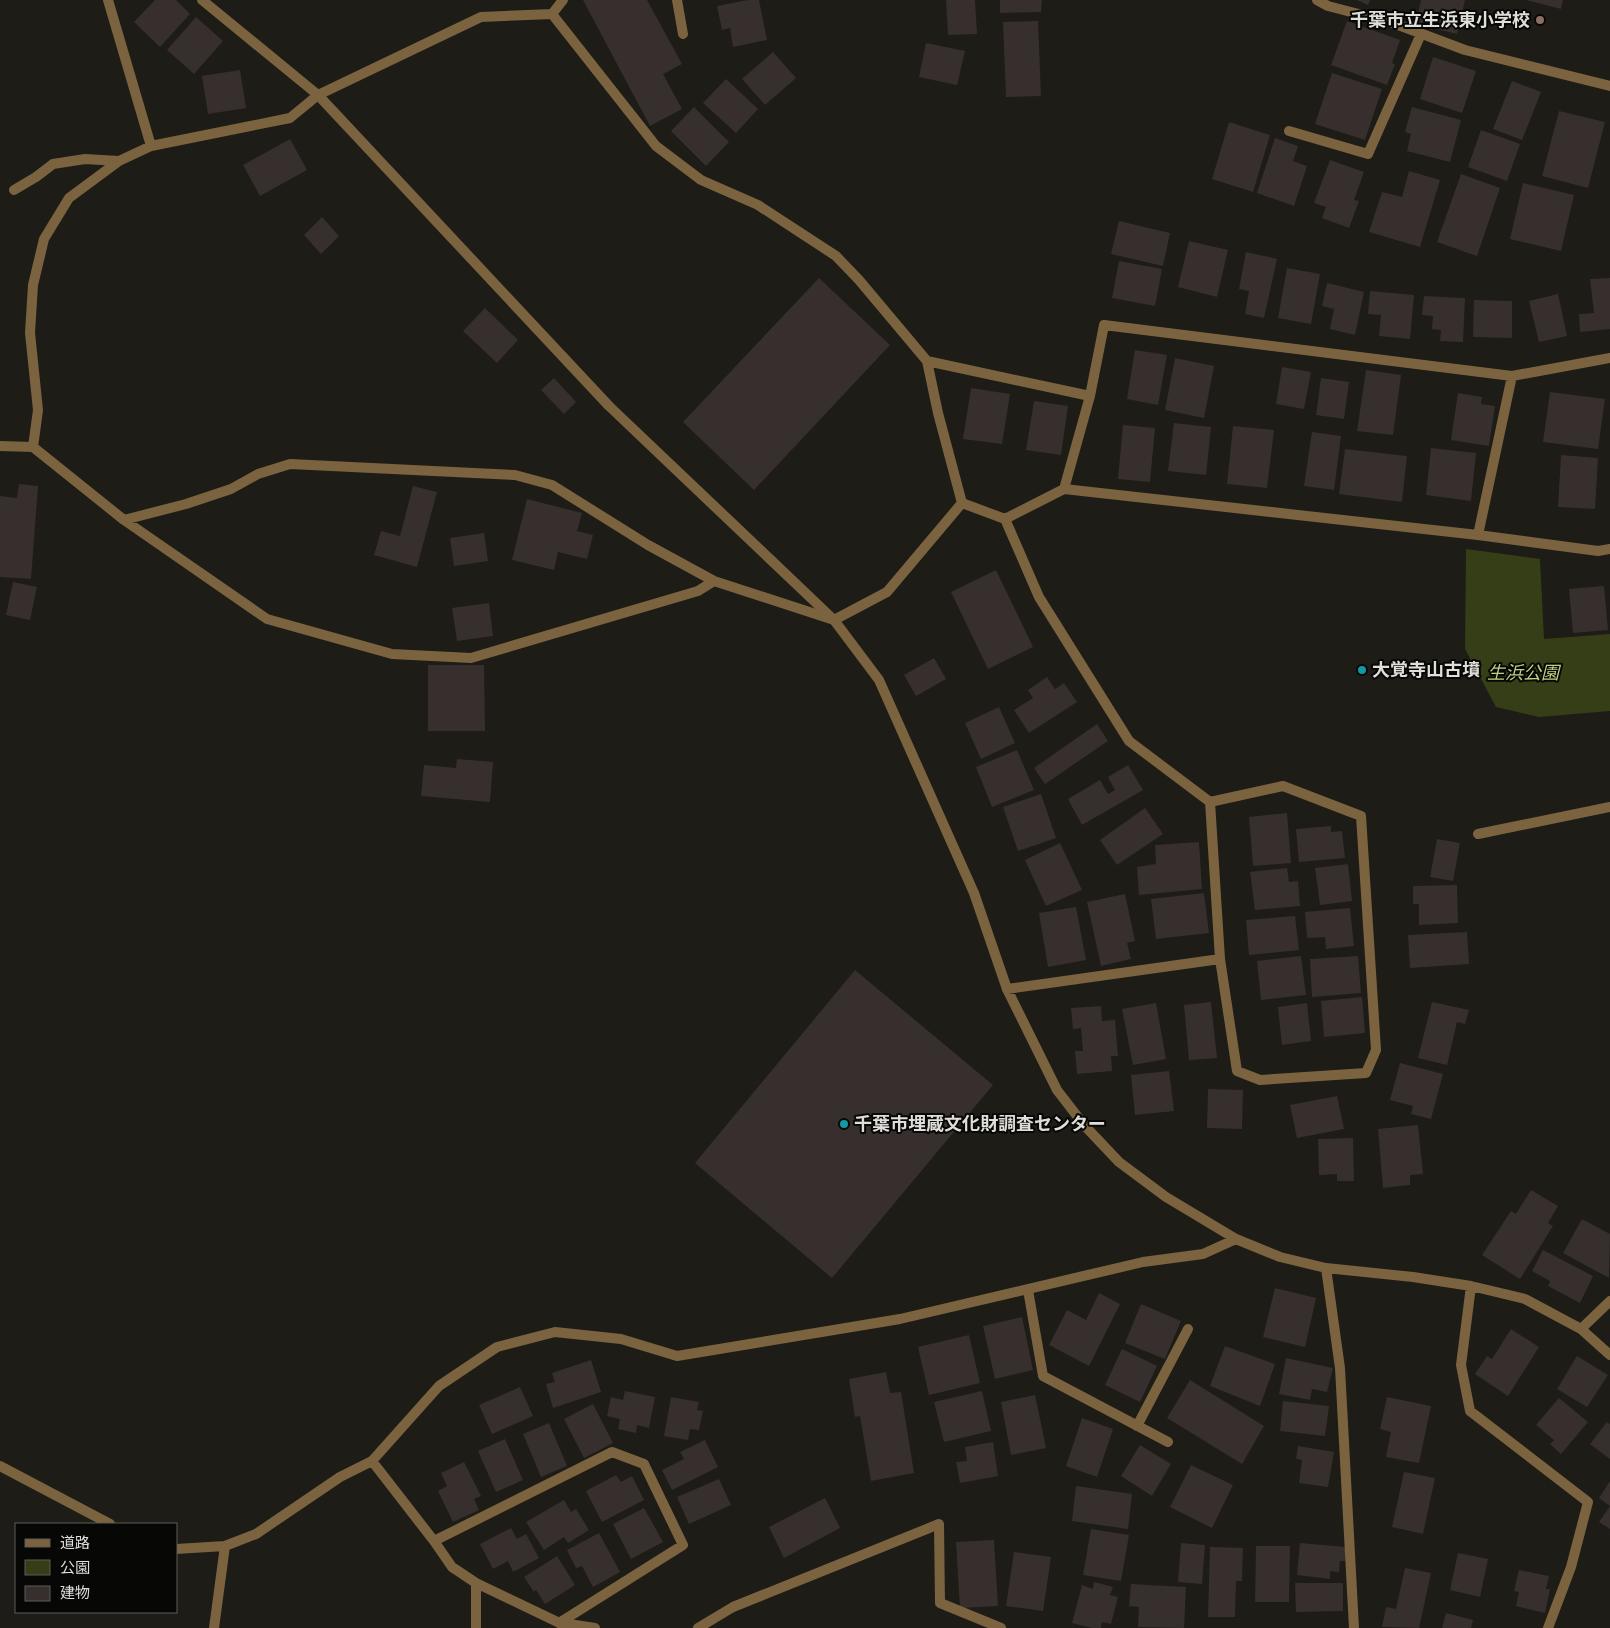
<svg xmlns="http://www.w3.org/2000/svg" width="1610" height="1628" viewBox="0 0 1610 1628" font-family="Bitter,'Noto Sans JP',serif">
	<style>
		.green { fill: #363e17 }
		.building { fill: #372f2d }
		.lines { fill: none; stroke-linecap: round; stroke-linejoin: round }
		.service { stroke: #7b633f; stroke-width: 10 }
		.minor { stroke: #7b633f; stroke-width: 10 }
		.tertiary { stroke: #7b633f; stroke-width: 10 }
		.education-dot { fill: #8d6e63; stroke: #070705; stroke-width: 2 }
		.culture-dot { fill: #0f9aa8; stroke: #070705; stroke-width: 2 }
		.labels { text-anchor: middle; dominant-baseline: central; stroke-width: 4; stroke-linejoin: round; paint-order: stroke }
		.poi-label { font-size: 18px; font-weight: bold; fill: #dfdeda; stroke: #070705; text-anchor: start }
		.park-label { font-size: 18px; font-style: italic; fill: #bdcf81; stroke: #070705 }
	</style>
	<rect width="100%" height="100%" fill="#1d1c16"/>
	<path class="green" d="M1466,549L1540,559L1544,639L1610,634V711L1539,717L1496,707L1465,649Z"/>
	<path class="building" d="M155,0H176L190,14L160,47L134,22Z
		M583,0H647L682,64L663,74L682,109L650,126Z
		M748,0H759L767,40L733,47L730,28L722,30L717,6Z
		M946,0H975L977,34L948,35Z
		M1000,0H1042L1041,12L1000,13Z
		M1357,0H1370L1368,5Z
		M1421,0H1465L1457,34L1416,24Z
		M1526,0H1563L1561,9Z
		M196,17L223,41L194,74L167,50Z
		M1038,21L1041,96L1006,97L1003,22Z
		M1347,21L1400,40L1392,63L1395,64L1387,85L1331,65Z
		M926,43L965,51L957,85L919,77Z
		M773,52L796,78L765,105L742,79Z
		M1433,57L1476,71L1462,113L1420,99Z
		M240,70L246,108L208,114L202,76Z
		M1332,73L1382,89L1365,140L1315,124Z
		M726,79L758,109L736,133L703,103Z
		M1512,81L1541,92L1522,140L1493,129Z
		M694,107L729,142L706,166L671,131Z
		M1412,107L1461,120L1450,162L1407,151L1411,134L1405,132Z
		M1559,111L1605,122L1588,188L1542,176Z
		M1229,122L1270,135L1253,192L1212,179Z
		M1481,130L1520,144L1507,181L1468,167Z
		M1275,138L1298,146L1293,161L1307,166L1294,206L1257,193Z
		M290,139L307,170L260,196L243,165Z
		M1330,160L1364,172L1354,200L1359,201L1349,228L1322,218L1326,207L1314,203Z
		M1409,171L1440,180L1420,247L1369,232L1382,192L1402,197Z
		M1461,174L1500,188L1477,256L1437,242Z
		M1523,183L1574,195L1561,251L1510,239Z
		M322,217L339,236L321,254L304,235Z
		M1119,221L1170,233L1163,266L1111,254Z
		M1189,241L1228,250L1217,297L1178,287Z
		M1246,252L1277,259L1264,318L1245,314L1249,291L1239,289Z
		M1119,261L1162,269L1155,306L1112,298Z
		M1287,268L1320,274L1311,324L1278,318Z
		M819,278L890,345L754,490L683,422Z
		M1610,278V329L1580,332L1579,314L1594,313L1590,279Z
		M1327,283L1364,292L1355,335L1330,329L1334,309L1322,306Z
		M1370,291L1414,295L1410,339L1379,336L1381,315L1368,314Z
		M1558,294L1567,336L1539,342L1529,301Z
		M1424,296L1465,298L1463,342L1440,341L1441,330L1432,329L1433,316L1422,315Z
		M1474,300L1512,301V338L1473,337Z
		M485,308L518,340L497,363L463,331Z
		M1135,350L1167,355L1158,405L1127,399Z
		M1175,358L1214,366L1204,418L1165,410Z
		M1282,367L1311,372L1304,409L1276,404Z
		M1366,370L1401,375L1393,435L1357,431Z
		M554,378L576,402L564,414L541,390Z
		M1321,378L1349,382L1344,419L1316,415Z
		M971,388L1010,394L1002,444L963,439Z
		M1550,392L1605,399L1598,449L1543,442Z
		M1458,393L1482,397L1481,404L1495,406L1489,446L1451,440Z
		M1034,401L1068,406L1061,455L1026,450Z
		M1174,423L1211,427L1206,475L1168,471Z
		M1123,425L1155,428L1150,482L1118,479Z
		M1233,426L1274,430L1267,488L1227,484Z
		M1312,432L1341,436L1334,490L1304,486Z
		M1431,448L1476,453L1471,501L1426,495Z
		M1345,449L1407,456L1402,502L1339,494Z
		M1561,455L1598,458L1595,509L1558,507Z
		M19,484L38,486L31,579L0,577V496L17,498Z
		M413,486L437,492L417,567L374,555L381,531L400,536Z
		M527,499L582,513L577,531L593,535L587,559L558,552L554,570L512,560Z
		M484,533L488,561L454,566L450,538Z
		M996,570L1033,647L988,669L951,592Z
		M13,582L37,587L30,620L6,615Z
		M1604,586L1608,630L1573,633L1569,589Z
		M489,603L493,636L457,641L452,608Z
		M934,658L946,679L916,696L904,675Z
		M428,665H484L485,731H428Z
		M1047,677L1055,689L1064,683L1077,702L1029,733L1014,710L1033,698L1028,690Z
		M999,707L1015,743L981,759L965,723Z
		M1097,724L1108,741L1045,784L1034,768Z
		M1017,750L1034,790L992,807L976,767Z
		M457,759L493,762L490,802L421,796L424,765L456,768Z
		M1128,765L1143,790L1082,825L1068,799L1100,780L1108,794L1115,790L1108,777Z
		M1041,794L1056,838L1018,851L1003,807Z
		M1145,808L1163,834L1117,865L1100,840Z
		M1287,813L1291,863L1253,866L1249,817Z
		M1331,826V832L1342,831L1345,858L1299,862L1296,829Z
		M1437,839L1460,843L1453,881L1430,877Z
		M1199,842L1202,889L1139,895L1137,867L1156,864L1155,845Z
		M1060,843L1082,890L1046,906L1025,860Z
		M1348,864L1352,901L1320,905L1315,868Z
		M1287,868L1289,882L1298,881L1300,906L1255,910L1250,872Z
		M1457,885L1458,923L1419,925V904H1413V886Z
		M1204,893L1209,933L1156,939L1151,899Z
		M1125,894L1135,941L1127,943L1131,959L1101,966L1087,902Z
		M1076,907L1086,960L1048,967L1039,913Z
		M1350,908L1354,946L1326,949L1325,937L1307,938L1305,912Z
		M1295,916L1299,950L1249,955L1246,920Z
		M1467,932L1469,964L1410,968L1408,935Z
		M1301,956L1306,995L1261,1000L1257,961Z
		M1358,956L1361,993L1312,997L1310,959Z
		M855,970L993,1085L832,1278L695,1163Z
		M1362,997L1365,1033L1324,1037L1321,1001Z
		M1211,1002L1217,1058L1189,1060L1184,1005Z
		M1432,1002L1469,1010L1465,1024L1457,1022L1447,1065L1418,1058Z
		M1156,1003L1166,1059L1133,1065L1122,1009Z
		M1307,1003L1311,1041L1282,1045L1278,1007Z
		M1101,1006L1102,1021L1115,1020L1118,1056H1111L1112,1071L1077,1074L1075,1051H1083L1081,1028L1073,1029L1071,1008Z
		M1400,1063L1443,1074L1431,1119L1411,1114L1413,1106L1390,1100Z
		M1169,1071L1174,1111L1135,1115L1131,1075Z
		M1208,1089L1243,1090L1242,1129L1207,1128Z
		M1337,1096L1344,1129L1297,1138L1290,1105Z
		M1418,1125L1423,1174L1410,1175V1185L1383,1188L1378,1129Z
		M1353,1138L1354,1181H1337V1174L1319,1175L1318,1139Z
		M1531,1190L1558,1206L1548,1223L1553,1226L1520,1279L1482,1255L1511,1211L1516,1214Z
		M1582,1219L1610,1234L1609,1278L1563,1253Z
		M1543,1250L1593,1276L1580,1303L1548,1286L1550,1281L1532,1271Z
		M1275,1288L1316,1298L1305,1347L1263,1337Z
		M1099,1293L1120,1304L1089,1366L1049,1345L1067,1310L1086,1320Z
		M1141,1304L1181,1321L1165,1359L1125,1343Z
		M1022,1317L1033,1370L995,1379L983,1326Z
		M1511,1329L1539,1347L1508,1396L1475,1374L1487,1356L1492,1359Z
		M969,1335L980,1383L929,1395L918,1347Z
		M1225,1346L1275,1364L1260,1406L1210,1386Z
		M1122,1349L1157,1366L1140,1402L1105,1385Z
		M1577,1356L1608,1375L1587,1407L1557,1389Z
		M1286,1358L1333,1368L1327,1392L1312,1389L1310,1400L1279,1394Z
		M591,1360L601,1392L553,1408L546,1384L555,1382L552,1373Z
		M886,1372L890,1393L901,1392L914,1473L871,1481L860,1416L855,1417L849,1379Z
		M1190,1380L1264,1426L1242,1464L1167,1418Z
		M520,1387L533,1416L492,1434L479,1405Z
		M625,1391L655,1397L649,1428L637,1425L636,1433L618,1429L620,1419L607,1416L611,1397L623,1400Z
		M982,1391L991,1431L944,1442L934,1402Z
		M1035,1395L1046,1448L1011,1455L1001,1402Z
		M671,1397L699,1402L697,1410L703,1411L699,1430L690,1429L688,1440L664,1436Z
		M1387,1397L1431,1406L1419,1463L1386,1457L1391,1432L1380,1429Z
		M1559,1398L1588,1422L1561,1454L1550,1444L1554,1440L1536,1425Z
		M1283,1401L1329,1406L1325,1436L1280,1431Z
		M593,1404L613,1443L584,1458L564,1419Z
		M1082,1418L1113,1429L1097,1477L1066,1466Z
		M1607,1422L1610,1424V1459L1590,1444Z
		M549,1423L567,1466L541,1477L523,1434Z
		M505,1439L523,1480L496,1492L478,1451Z
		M705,1440L718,1467L672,1490L662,1470L684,1459L680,1452Z
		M993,1442L998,1476L960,1483L956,1462L967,1461L965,1447Z
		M1140,1445L1171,1464L1152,1496L1121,1476Z
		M1298,1446L1334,1452L1328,1487L1299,1483L1302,1460L1296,1459Z
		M464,1462L481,1496L474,1499L479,1510L453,1522L438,1491L447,1486L441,1473Z
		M1191,1465L1233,1485L1212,1528L1170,1507Z
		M1404,1472L1435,1478L1423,1534L1392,1527Z
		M616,1475L621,1482L632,1476L644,1500L602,1522L586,1491Z
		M719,1479L731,1505L689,1524L677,1497Z
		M1610,1481V1529L1599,1522L1610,1506L1599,1498Z
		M1076,1486L1132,1494L1128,1529L1072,1521Z
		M825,1498L840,1528L784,1558L769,1527Z
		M564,1500L571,1512L576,1509L589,1530L568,1543L564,1537L544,1550L526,1522Z
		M644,1508L663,1542L631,1559L613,1524Z
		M511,1528L517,1539L526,1534L539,1558L513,1572L508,1561L493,1569L480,1544Z
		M1091,1529L1129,1535L1121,1581L1083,1575Z
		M599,1533L620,1572L593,1587L582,1566L576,1568L567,1550Z
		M994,1540L998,1606L960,1608L956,1542Z
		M1181,1543L1205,1545L1202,1584L1178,1582Z
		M1300,1543L1346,1547L1345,1561H1340L1339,1572L1330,1571V1579L1297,1575Z
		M1256,1546H1290L1289,1602H1255Z
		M1210,1547L1243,1548L1242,1581H1236L1235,1617H1208Z
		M1014,1552L1051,1557L1043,1611L1006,1606Z
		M1458,1553L1488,1559L1480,1597L1450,1590Z
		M557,1556L575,1585L545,1604L536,1590L534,1592L524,1577Z
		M1405,1568L1431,1573L1419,1628L1382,1627L1386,1607L1396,1609Z
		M1519,1570L1549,1576L1546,1589H1550L1545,1613L1516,1606L1519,1592L1514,1591Z
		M1094,1582L1113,1587L1110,1595L1118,1597L1111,1624L1102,1622L1101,1628H1092L1072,1623L1082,1585L1093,1589Z
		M1295,1583H1343V1611L1296,1612Z
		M1131,1584L1186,1587L1184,1628L1138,1627L1139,1607L1129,1606Z
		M1446,1613L1473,1620L1471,1628H1442Z"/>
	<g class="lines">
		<path class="service" d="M1028,1290L1043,1376L1168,1442
			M1137,1426L1188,1329
			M562,1623L595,1628
			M698,1628L733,1607L939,1524L940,1603L1001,1628"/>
		<path class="minor" d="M108,0L151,146L290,118L318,95L481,17L552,14L563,0
			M677,0L683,34
			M1317,0L1328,6L1393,23L1465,50L1610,86
			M1289,131L1368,154L1421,34
			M14,190L36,177L53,164L85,159L119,161
			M927,361L1090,396
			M1512,376L1610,358
			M0,446L33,447L124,520L267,619L392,654L471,658L698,591L714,581
			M33,447L38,410L30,333L33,285L44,239L69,198L119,161L151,146
			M1064,489L1090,396L1104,325L1512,376L1478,535
			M962,503L1005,519L1039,597L1129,741L1210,802L1283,786L1361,816L1376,1050L1366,1073L1260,1080L1237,1071L1220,959L1210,802
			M1005,519L1064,489L1478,535L1598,551L1610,549
			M124,520L186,504L231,489L258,474L290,464L515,475L552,485L648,545L714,581L834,620L887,592L962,503L938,413L927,361L859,280L836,256L758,205L701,180L656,146L552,14
			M1478,834L1610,807
			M1220,959L1007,989L1057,1090L1084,1125L1119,1162L1166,1197L1236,1239L1280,1257L1326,1268L1413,1277L1471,1286L1525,1299L1581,1329L1610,1355
			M1326,1268L1340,1368L1354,1628
			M1471,1286L1461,1365L1470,1411L1588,1502L1571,1567L1548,1628
			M1581,1329L1610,1301
			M372,1461L434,1541L452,1567L476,1583L570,1628
			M0,1466L110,1524
			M434,1541L612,1452L644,1464L683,1545L559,1623
			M176,1549L225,1546L256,1534L340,1477L372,1461L439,1386L497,1347L555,1332L621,1339L677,1356L900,1319L1143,1262L1203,1254L1236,1239
			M476,1583V1628
			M214,1628L225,1546"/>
		<path class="tertiary" d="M202,0L318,95L609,406L834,620L879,680L974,893L1007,989"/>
	</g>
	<circle class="education-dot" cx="1540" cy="20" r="5"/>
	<g class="culture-dot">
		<circle cx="1362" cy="670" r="5"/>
		<circle cx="844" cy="1124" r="5"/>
	</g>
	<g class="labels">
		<g class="poi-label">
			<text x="1530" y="20" text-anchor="end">千葉市立生浜東小学校</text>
			<text x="1372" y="670">大覚寺山古墳</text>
			<text x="854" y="1124">千葉市埋蔵文化財調査センター</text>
		</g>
		<g class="park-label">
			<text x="1523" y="673">生浜公園</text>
		</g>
	</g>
	<rect x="15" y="1523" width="162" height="90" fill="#070705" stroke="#5d5d5a"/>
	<rect x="25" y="1539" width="25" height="8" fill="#7b633f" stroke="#5d5d5a"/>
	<text x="60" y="1548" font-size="15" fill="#dfdeda">道路</text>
	<rect x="25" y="1560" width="25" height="15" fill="#363e17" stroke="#5d5d5a"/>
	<text x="60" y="1573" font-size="15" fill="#dfdeda">公園</text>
	<rect x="25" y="1586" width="25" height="15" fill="#372f2d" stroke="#5d5d5a"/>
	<text x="60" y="1598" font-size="15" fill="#dfdeda">建物</text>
</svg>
